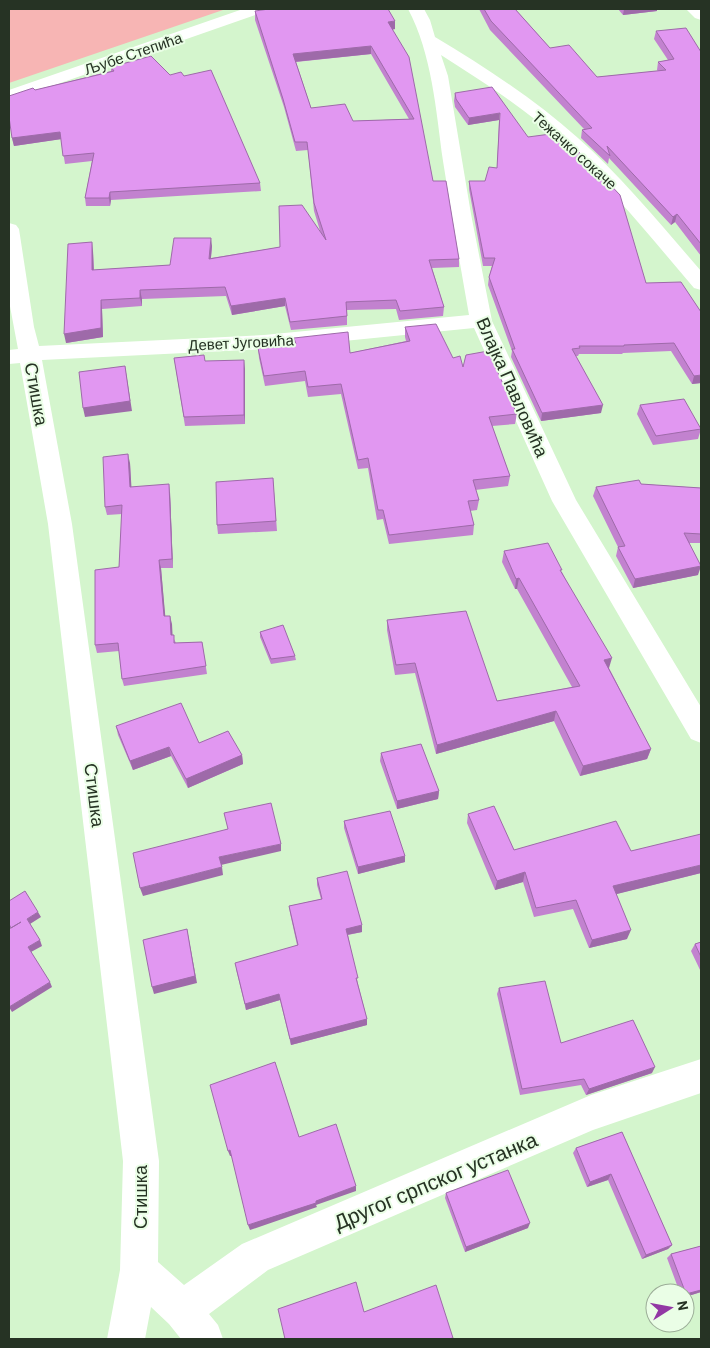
<svg xmlns="http://www.w3.org/2000/svg" width="710" height="1348" viewBox="0 0 710 1348" font-family="Barlow,sans-serif">
	<style>
		.green { fill: #f7b5b4 }
		.lines { fill: none; stroke-linecap: round; stroke-linejoin: round }
		.minor { fill: #fff; fill-rule: evenodd }
		.wall { fill: #c282cf; fill-rule: evenodd }
		.shaded-wall { fill: #9e6aa9 }
		.building { fill: #e197f1; stroke: #9e6aa9; fill-rule: evenodd }
		.labels { text-anchor: middle; dominant-baseline: central; stroke-width: 4; stroke-linejoin: round; paint-order: stroke }
		.far-street-label { font-size: 15px; fill: #263324; stroke: #eafee6 }
		.street-label { font-size: 18px; fill: #263324; stroke: #eafee6 }
		.near-street-label { font-size: 21px; fill: #263324; stroke: #eafee6 }
	</style>
	<rect width="100%" height="100%" fill="#d4f5cd"/>
	<path class="green" d="M9,9H226L9,83Z"/>
	<g class="lines">
		<path class="minor" d="M243,9H266L264,12L9,101V90Z
			M408,9H424L430,20L435,37C485,67 534,99 578,138C623,178 662,226 701,271V290L694,288C653,240 613,190 567,147C529,111 485,83 441,55L448,76L471,214L492,321L576,500L701,707V743L691,739L552,501L474,328L264,349L42,360L72,524L159,1161L158,1262L184,1285L242,1244L591,1095L701,1059V1093L593,1130L268,1270L209,1314L218,1325L223,1339H181L169,1324L151,1307L145,1339H107L120,1270L123,1161L48,524L20,363L9,364V350L18,349L9,301V223L16,225L19,229L34,327L39,346L264,335L469,315C460,264 451,212 443,161C436,110 432,54 408,9Z
			M686,9H701V20L695,18Z"/>
	</g>
	<path class="wall" d="M479,9H521L516,10L550,48L597,77L658,71L657,70L658,62L668,60L654,39L656,31L701,52V256L675,222L671,225L609,158L608,164L581,138L582,130L584,129L490,30Z
		M618,9H657V11L623,15Z
		M255,11L395,29L392,30L433,181L459,259V267L432,268L444,307L443,316L399,320L396,309L347,310V325L291,330L285,306L232,315L226,296L142,299V306L102,309L103,337L66,343L93,251L94,270L170,265L212,246L211,258L280,247L321,234L314,211L308,150L296,151L284,107L255,20ZM371,54L409,119L353,121L311,108L296,62Z
		M111,67L260,183L261,191L111,200L110,206H86L85,198L92,161L65,164L61,139L14,146L12,138L35,90L111,71Z
		M455,93L528,137L646,283L701,383L692,384L671,351L623,353L622,354H579L578,356H576L601,413L541,421L511,357L512,351L488,285L489,277L492,266H483L469,189V181H485L497,168L499,120L468,125L455,107L454,101Z
		M405,327L453,358L517,414L515,424L492,426L510,476L508,486L475,490L479,500L477,510L470,511L474,525L473,535L389,544L383,519L377,520L368,468L358,469L341,394L308,397L305,381L265,386L259,358L258,348L295,344L294,338L350,353L406,341L405,337Z
		M174,358L205,361L245,369V424L185,426Z
		M640,405L701,429L698,439L653,445L637,414Z
		M130,463L131,487L170,492L173,568H161L165,616H170L172,635L176,643L202,642L207,674L124,686L122,679L119,651L97,653L95,645L119,567L122,514L107,515L105,507Z
		M273,478L277,531L218,534L217,525Z
		M641,484L701,488V543H689L698,575L633,588L616,556L618,547L593,496L596,487Z
		M504,551L562,572L609,668L651,749L647,759L580,776L554,721L436,754L415,673L395,675L387,630V620L497,701L572,687L517,589H515L502,562Z
		M260,632L295,656L296,660L271,664L260,637Z
		M116,726L199,743L242,755L243,764L188,788L171,756L133,770L118,735Z
		M381,753L439,791L438,799L397,809L380,761Z
		M468,814L514,850L631,851L701,873L616,894L627,939L589,948L573,909L534,917L523,882L495,890L467,823Z
		M344,821L405,856V862L358,874L344,828Z
		M317,878L362,932L348,935L358,984L367,1019V1025L291,1045L280,1000L246,1010L236,969L297,945L290,913L289,906L321,899L317,885Z
		M701,942V972L691,951L695,944Z
		M499,988L561,1043L652,1073L586,1095L581,1085L520,1095L497,994Z
		M622,1132L672,1245L668,1249L642,1259L608,1180L587,1187L573,1153L576,1148Z
		M446,1193L528,1228L465,1252L445,1198Z
		M701,1246V1292L685,1297V1293H680L667,1258L671,1254Z"/>
	<path class="shaded-wall" d="M624,9H657V11L623,15Z
		M395,21V29L388,30V22Z
		M371,46V54L293,62V54Z
		M500,113L499,120L468,125L469,118Z
		M60,132L62,139L14,146L12,138Z
		M110,192L111,200L110,206L109,198Z
		M677,214L675,222L671,225L673,217Z
		M211,238L212,246L210,267L209,259Z
		M92,242L93,251L94,278L92,270Z
		M140,290L142,299V306L140,298Z
		M285,298V306L232,315L231,306Z
		M101,300L102,309L103,337L66,343L64,334Z
		M244,360L245,369V424L244,415Z
		M125,366L132,411L85,417L83,408Z
		M701,375V383L692,384L694,376Z
		M603,405L601,413L541,421L542,413Z
		M128,454L130,463L132,496L130,487Z
		M169,484L170,492L173,568L172,559Z
		M159,560L161,568L166,624L164,616Z
		M701,566L698,575L633,588L635,579Z
		M519,578L517,589H515L516,579Z
		M170,616L172,624L173,643L171,635Z
		M612,658L609,668L602,670L604,660Z
		M556,711L554,721L436,754L437,745Z
		M169,747L171,756L133,770L130,761Z
		M651,749L647,759L580,776L583,766Z
		M242,755L243,764L188,788L186,779Z
		M439,791L438,799L397,809V801Z
		M281,844V851L221,865L219,857Z
		M405,856V862L358,874V867Z
		M701,865V873L609,896L613,886Z
		M222,867L223,875L143,896L140,888Z
		M525,872L523,882L495,890L497,881Z
		M38,912L41,917L30,924L27,919Z
		M362,925V932L346,935V929Z
		M187,929L197,983L154,994L152,987Z
		M631,930L627,939L589,948L592,940Z
		M40,940L42,946L31,952L28,947Z
		M50,982L52,987L12,1012L9,1007Z
		M279,994L280,1000L246,1010L245,1004Z
		M367,1019V1025L291,1045L290,1039Z
		M655,1067L652,1073L586,1095L589,1089Z
		M230,1150L232,1156H230L228,1151Z
		M611,1174L608,1180L587,1187L590,1182Z
		M356,1186V1191L316,1205L317,1207L250,1230L248,1225Z
		M530,1223L528,1228L465,1252L466,1247Z
		M672,1245L668,1249L642,1259L646,1255Z
		M701,1290V1292L685,1297V1295L686,1294Z"/>
	<path class="building" d="M269,9H388L395,21L388,22L409,57L433,181H446L459,259L429,260L444,307L400,311L396,300L346,302L347,316L290,322L285,298L231,306L225,287L140,290V298L101,300V328L64,334L68,244L92,242V270L170,265L174,238H211L209,259L280,247L279,206L302,205L326,240L314,203L307,142H295L283,99L255,11ZM371,46L414,119L353,121L345,104L311,108L293,54Z
		M484,9H515L550,48L569,45L597,77L666,70L658,62L674,59L656,31L686,28L701,52V244L677,214L673,217L607,146L610,156L582,130L592,128L491,21Z
		M151,56L170,75L181,72L184,76L211,70L260,183L110,192L109,198H85L94,153L63,156L60,132L12,138L9,117V96L33,88L35,90L114,71L111,67Z
		M492,87L528,137L558,133L584,157L620,195L646,283L681,282L701,312V375L694,376L674,343L624,345V346H579L580,348L572,349L603,405L542,413L512,349H515L489,277L495,258H484L469,181H485L489,167L497,168L500,113L469,118L456,99L455,93Z
		M436,324L453,358L460,356L463,367L466,355L488,351L517,414L489,417L510,476L473,480L479,500L468,501L474,525L389,535L383,510H378L368,458L358,460L341,384L308,387L305,371L264,376L258,348L296,344L294,338L348,332L350,353L410,341L405,327Z
		M204,355L205,361L244,360V415L184,417L174,358Z
		M125,366L130,401L83,408L79,372Z
		M684,399L701,429L656,436L640,405Z
		M128,454L130,487L169,484L172,559L159,560L164,616H170L171,635H174V643L202,642L206,666L122,679L118,643L95,645V570L119,567L122,505L105,507L103,457Z
		M273,478L276,521L217,525L216,482Z
		M639,480L641,484L701,488V534L684,533L701,566L635,579L618,547L625,546L596,487Z
		M548,543L562,570H560L612,658L604,660L651,749L583,766L556,711L437,745L415,663L396,665L387,620L466,611L497,701L580,686L519,578L516,579L504,551Z
		M283,625L295,656L271,659L260,632Z
		M181,703L199,743L228,731L242,755L186,779L169,747L130,761L116,726Z
		M421,744L439,791L397,801L381,753Z
		M271,803L281,844L219,857L222,867L140,888L133,853L228,829L224,813Z
		M494,806L514,850L616,821L631,851L701,834V865L613,886L631,930L592,940L576,900L536,908L525,872L497,881L468,814Z
		M390,811L405,856L358,867L344,821Z
		M347,871L362,925L346,929L358,978H356L367,1019L290,1039L279,994L245,1004L235,963L298,945L289,906L322,899L317,878Z
		M25,891L38,912L27,919L40,940L28,947L50,982L9,1007V929L21,922L11,928L9,924V901Z
		M187,929L195,976L152,987L143,940Z
		M701,942V957L695,944Z
		M545,981L561,1043L633,1020L655,1067L589,1089L584,1079L522,1089L499,988Z
		M275,1062L299,1137L336,1124L356,1186L316,1201V1203L248,1225L230,1150L228,1151L210,1085Z
		M622,1132L672,1245L646,1255L611,1174L590,1182L576,1148Z
		M508,1170L530,1223L466,1247L446,1193Z
		M701,1246V1290L686,1294L671,1254Z
		M356,1282L364,1312L436,1285L453,1338L448,1339H285L278,1309Z"/>
	<g class="labels">
		<g class="far-street-label">
			<text transform="translate(133 53) rotate(-19)">Љубе Степића</text>
			<text transform="translate(575 150) rotate(42)">Тежачко сокаче</text>
			<text transform="translate(241 342) rotate(-3)">Девет Југовића</text>
		</g>
		<g class="street-label">
			<text transform="translate(513 387) rotate(66)">Влајка Павловића</text>
			<text transform="translate(37 394) rotate(80)">Стишка</text>
			<text transform="translate(95 795) rotate(83)">Стишка</text>
			<text transform="translate(140 1197) rotate(-90)">Стишка</text>
		</g>
		<g class="near-street-label">
			<text transform="translate(435 1180) rotate(-23)">Другог српског устанка</text>
		</g>
	</g>
	<rect width="710" height="1348" fill="none" stroke="#263324" stroke-width="20"/>
	<g transform="translate(670 1308) rotate(79)"><circle r="24" fill="#eafee6" stroke="#9cad98"/>
	<path d="M0-4L9 19L0 12L-9 19Z" fill="#9238a4"/>
	<text y="-8" font-size="14" font-weight="bold" text-anchor="middle" fill="#263324">N</text>
	</g>
</svg>
